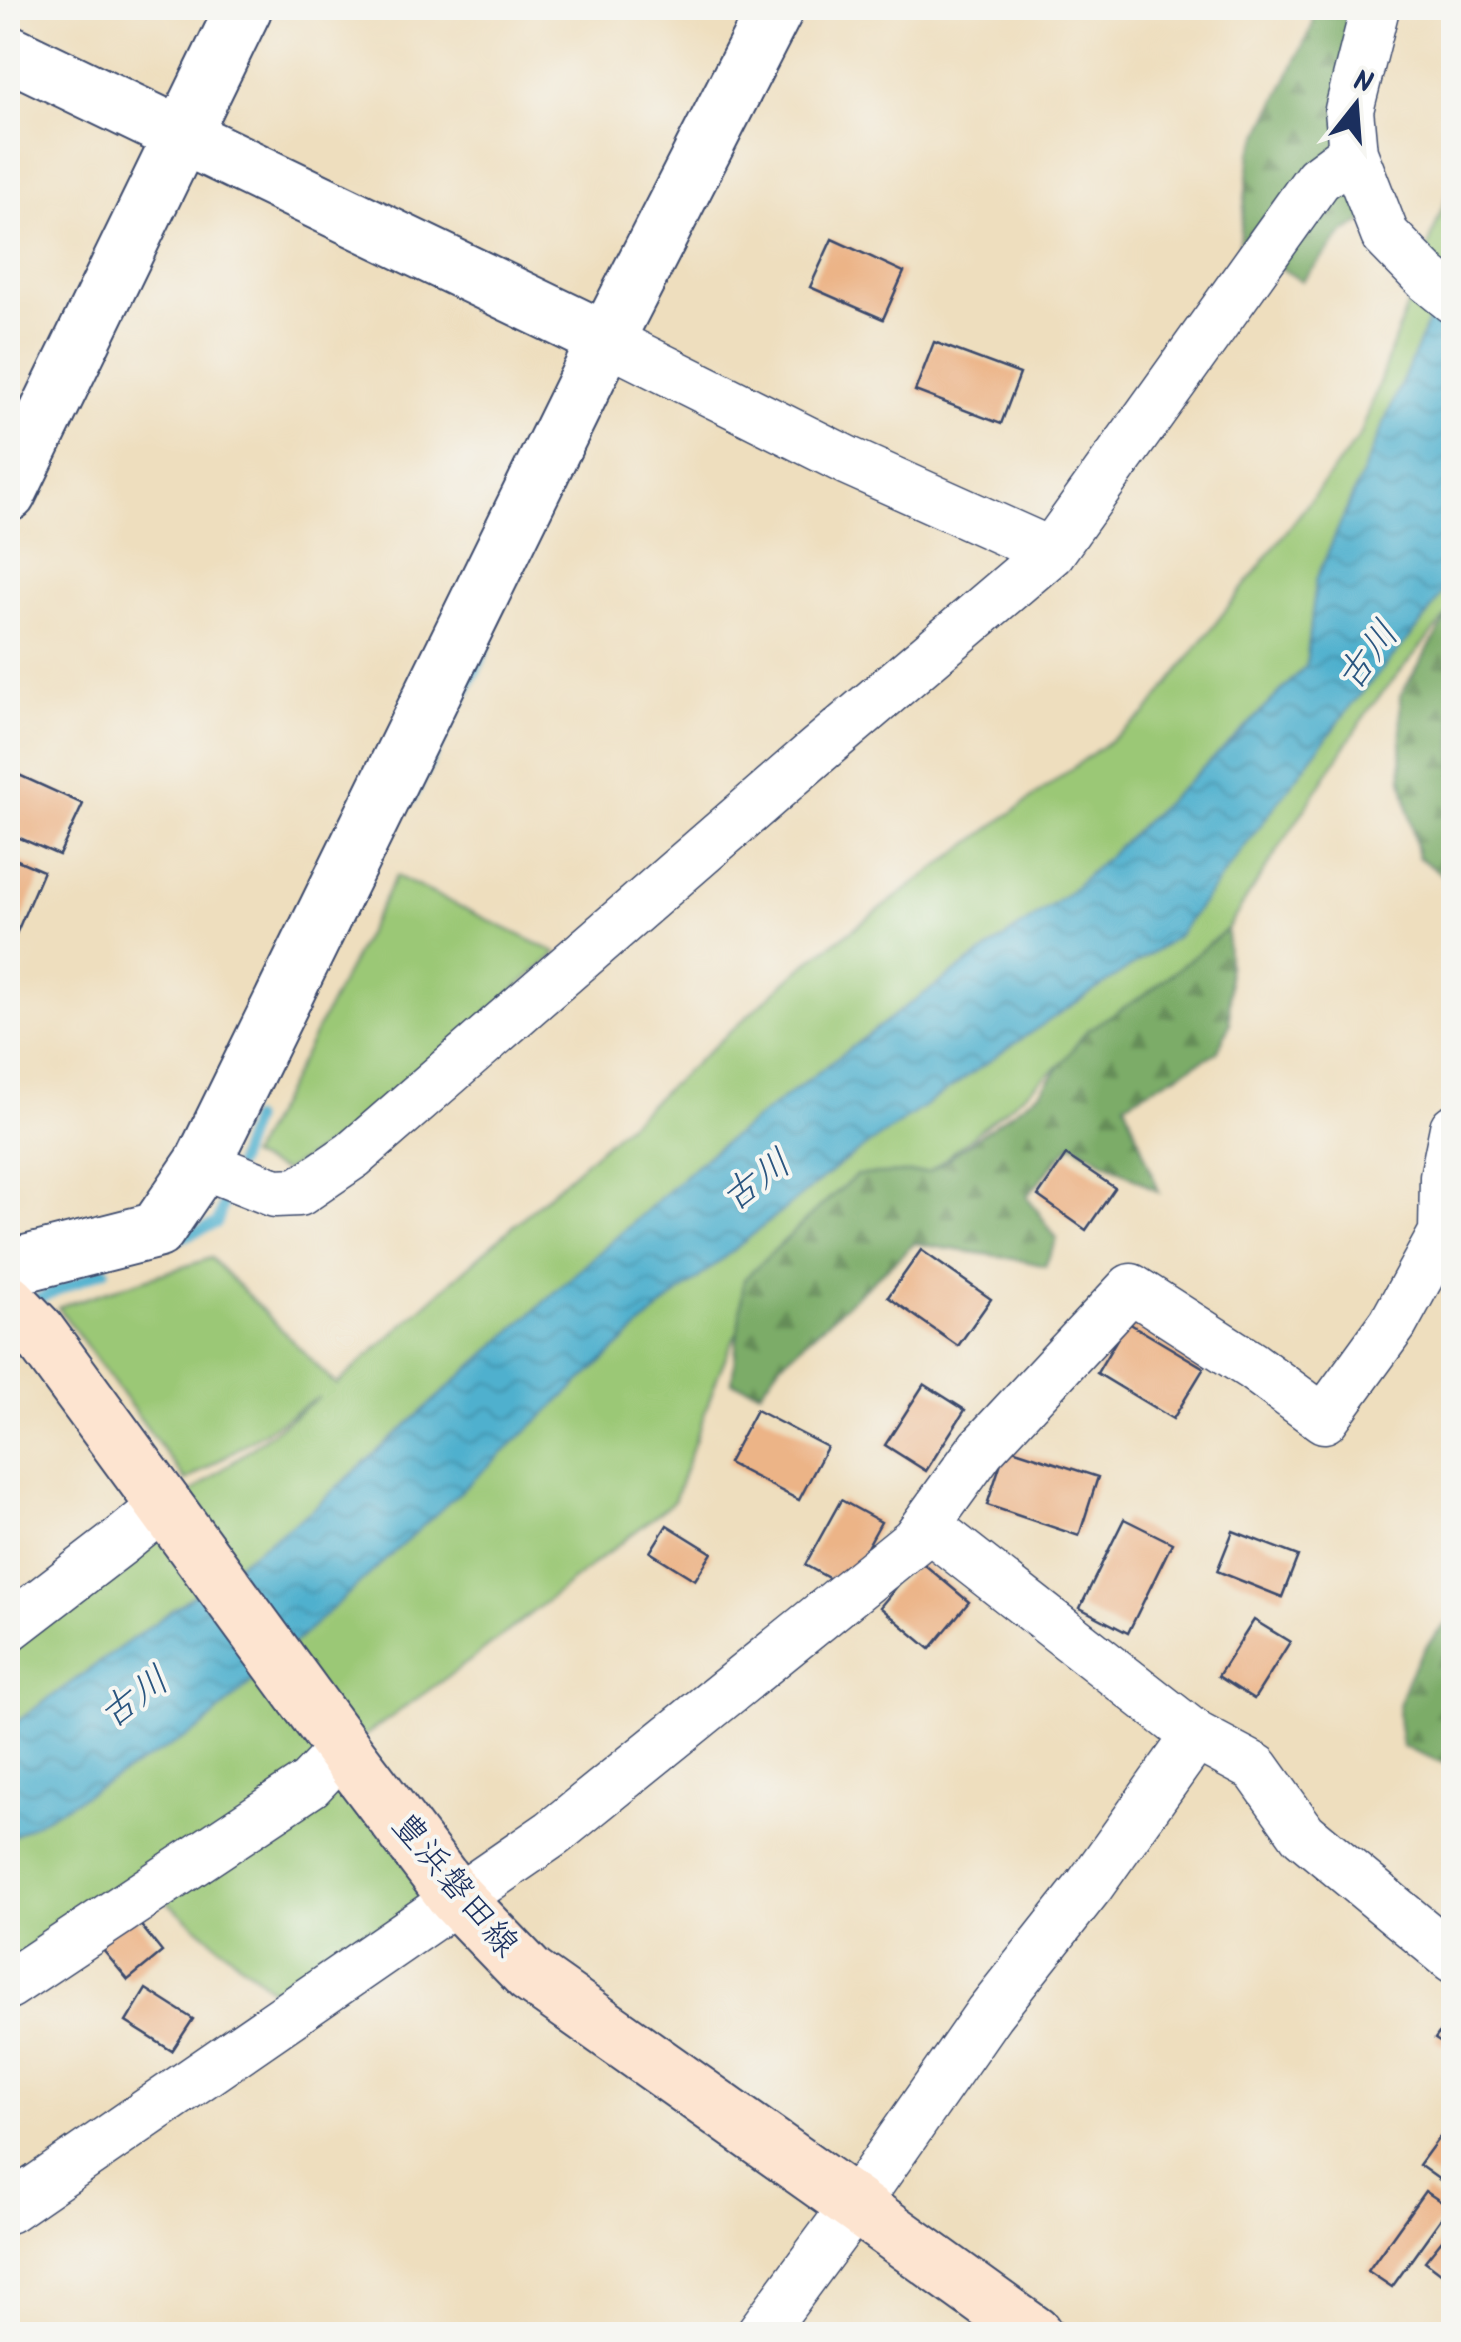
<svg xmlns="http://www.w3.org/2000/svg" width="1461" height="2342" viewBox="0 0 1461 2342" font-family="Kalam,'Klee One',sans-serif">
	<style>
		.grass { fill: #9bc876; stroke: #5b7c6a; stroke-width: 2.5 }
		.forest { fill: url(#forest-firs); stroke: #4c6e62; stroke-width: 2.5 }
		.water { fill: url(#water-waves); stroke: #367096; stroke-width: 2.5 }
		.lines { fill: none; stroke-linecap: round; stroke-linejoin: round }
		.stream { stroke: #50b0ce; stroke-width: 11 }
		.building { fill: #ecb487 }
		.minor-casing { stroke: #3b496c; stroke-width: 51 }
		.tertiary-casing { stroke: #3b496c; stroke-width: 59 }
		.secondary-casing { stroke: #3b496c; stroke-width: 59 }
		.minor { stroke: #fff; stroke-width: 48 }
		.tertiary { stroke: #fff; stroke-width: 55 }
		.secondary { stroke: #fde4d0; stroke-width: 55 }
		.labels { text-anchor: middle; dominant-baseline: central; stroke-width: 8; stroke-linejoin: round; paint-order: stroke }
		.street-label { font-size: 35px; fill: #1b2f5e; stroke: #f6f6f2 }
		.water-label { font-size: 38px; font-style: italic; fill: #2b5680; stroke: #f6f6f2 }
	</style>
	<defs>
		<pattern id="forest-firs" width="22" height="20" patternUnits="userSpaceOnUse" patternTransform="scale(2.5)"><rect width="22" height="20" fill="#7cac67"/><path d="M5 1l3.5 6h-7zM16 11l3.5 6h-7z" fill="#658c58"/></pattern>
		<pattern id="water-waves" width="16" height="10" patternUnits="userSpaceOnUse" patternTransform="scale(2.5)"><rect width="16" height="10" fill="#50b0ce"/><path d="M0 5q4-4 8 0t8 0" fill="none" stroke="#4290aa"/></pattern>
	</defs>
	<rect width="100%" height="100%" fill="#f6f6f2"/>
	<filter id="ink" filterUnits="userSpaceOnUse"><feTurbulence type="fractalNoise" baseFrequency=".01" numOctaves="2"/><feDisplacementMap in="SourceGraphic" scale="20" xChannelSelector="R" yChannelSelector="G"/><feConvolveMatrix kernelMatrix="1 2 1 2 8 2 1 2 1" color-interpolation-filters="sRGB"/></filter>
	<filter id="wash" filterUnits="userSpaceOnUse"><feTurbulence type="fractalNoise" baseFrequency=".0048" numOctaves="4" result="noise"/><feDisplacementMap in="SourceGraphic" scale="40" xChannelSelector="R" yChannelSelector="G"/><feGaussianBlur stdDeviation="2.25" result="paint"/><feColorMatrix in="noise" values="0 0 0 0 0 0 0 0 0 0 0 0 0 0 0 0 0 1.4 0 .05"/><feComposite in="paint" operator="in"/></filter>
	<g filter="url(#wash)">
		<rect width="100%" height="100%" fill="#eedebe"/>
		<path class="grass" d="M1453,178V608L1369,709L1227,929L958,1148L736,1334L718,1375L674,1501L475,1657L335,1757L441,1908L295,2009L152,1889L8,1980V1630L319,1397L186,1481L58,1307L211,1258L336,1385L808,962L1145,715L1360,436Z
			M396,876L557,953L346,1134L284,1171L249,1157L277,1107Z"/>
		<path class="forest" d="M1313,8H1375L1365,221L1345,232L1302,281L1239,244L1251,153L1312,27Z
			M1453,608L1454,882H1453L1418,857L1402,778L1400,696Z
			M1227,929L1230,1024L1217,1052L1125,1103L1159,1192L1072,1143L1027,1196L1057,1239L1045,1266C1002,1254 958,1252 915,1243L781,1363L761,1391L732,1382L744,1279L822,1205L857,1175L929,1172L1041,1091L1087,1030L1149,992Z
			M1453,1619V1767L1402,1746C1401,1734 1396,1718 1399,1706C1406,1674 1427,1638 1453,1619Z"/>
		<path class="water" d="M1453,264V577L1422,623L1349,708L1177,936L1030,1033L842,1163L667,1303L200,1729L8,1839V1728L312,1510L708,1155L908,1005L1065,896L1234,739L1306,666L1316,580Z"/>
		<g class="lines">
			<path class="stream" d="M411,799L480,662L488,640
				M237,1164L252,1120
				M173,1241L217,1223L229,1186
				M30,1302L105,1270"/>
		</g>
		<g id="blocks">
			<path class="building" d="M832,239L904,272L883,319L810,287Z
				M934,342L1020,374L1001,424L915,391Z
				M8,770L83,804L59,855L8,833Z
				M8,856L43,871L8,953Z
				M1066,1155L1115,1188L1086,1230L1038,1196Z
				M921,1250L991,1299L958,1346L888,1297Z
				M1127,1322L1204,1368L1173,1419L1097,1373Z
				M924,1384L965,1410L926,1471L885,1445Z
				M756,1410L827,1447L799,1500L728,1463Z
				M1006,1447L1098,1477L1079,1536L987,1505Z
				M841,1500L881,1522L845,1587L805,1565Z
				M1124,1519L1172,1543L1128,1633L1080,1608Z
				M667,1525L712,1553L695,1580L650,1552Z
				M1233,1531L1298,1556L1282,1597L1217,1571Z
				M919,1560L969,1602L930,1649L880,1607Z
				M1254,1620L1290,1642L1254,1699L1218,1676Z
				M132,1914L162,1952L128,1980L97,1943Z
				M146,1989L193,2019L172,2051L126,2022Z
				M1454,2011V2051L1435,2039Z
				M1454,2117V2190L1419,2165Z
				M1425,2191L1449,2207L1392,2287L1368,2271Z
				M1454,2225V2283L1425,2261Z"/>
		</g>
	</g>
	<g filter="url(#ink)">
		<use href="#blocks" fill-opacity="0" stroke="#3b496c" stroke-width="2.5"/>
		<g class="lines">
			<g class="minor-casing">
				<path id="minor" d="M1375,8L1349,110L1353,153L1385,235L1428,279L1454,300
					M606,340L848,461L1051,552
					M202,1164L275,1193L299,1192L353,1155L815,753L1051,552L1318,179L1353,153
					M926,1525L1196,1736L1256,1768L1303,1834L1454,1959
					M8,1628L120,1542L165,1505
					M8,1985L310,1784L343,1749
					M8,2209L553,1833L915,1540L981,1449L1131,1288L1252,1366L1324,1419L1393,1324L1443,1233L1444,1177L1454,1128
					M760,2334L855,2205L989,2013L1090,1885L1196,1736"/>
			</g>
			<g class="tertiary-casing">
				<path id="tertiary" d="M8,52L606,340
					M8,494L244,8
					M8,1268L157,1230L202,1164L606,340L776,8"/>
			</g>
			<g class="secondary-casing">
				<path id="secondary" d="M8,1301L37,1331L343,1749L456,1898L530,1975L855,2205L1034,2334"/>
			</g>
			<use href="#minor" class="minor"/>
			<use href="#tertiary" class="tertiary"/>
			<use href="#secondary" class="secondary"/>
		</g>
	</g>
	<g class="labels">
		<g class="street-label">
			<text transform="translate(454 1886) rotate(50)">豊浜磐田線</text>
		</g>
		<g class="water-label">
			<text transform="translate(1369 657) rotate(-53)">古川</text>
			<text transform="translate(757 1182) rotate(-36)">古川</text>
			<text transform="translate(135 1699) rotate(-36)">古川</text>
		</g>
	</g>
	<rect width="1461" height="2342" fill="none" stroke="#f6f6f2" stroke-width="40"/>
	<g transform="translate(1356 105) rotate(17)" stroke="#f6f6f2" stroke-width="8" paint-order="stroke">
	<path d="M0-8L18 38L0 25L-18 38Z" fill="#1b2f5e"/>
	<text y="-15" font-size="28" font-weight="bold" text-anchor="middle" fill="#1b2f5e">N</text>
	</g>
</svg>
